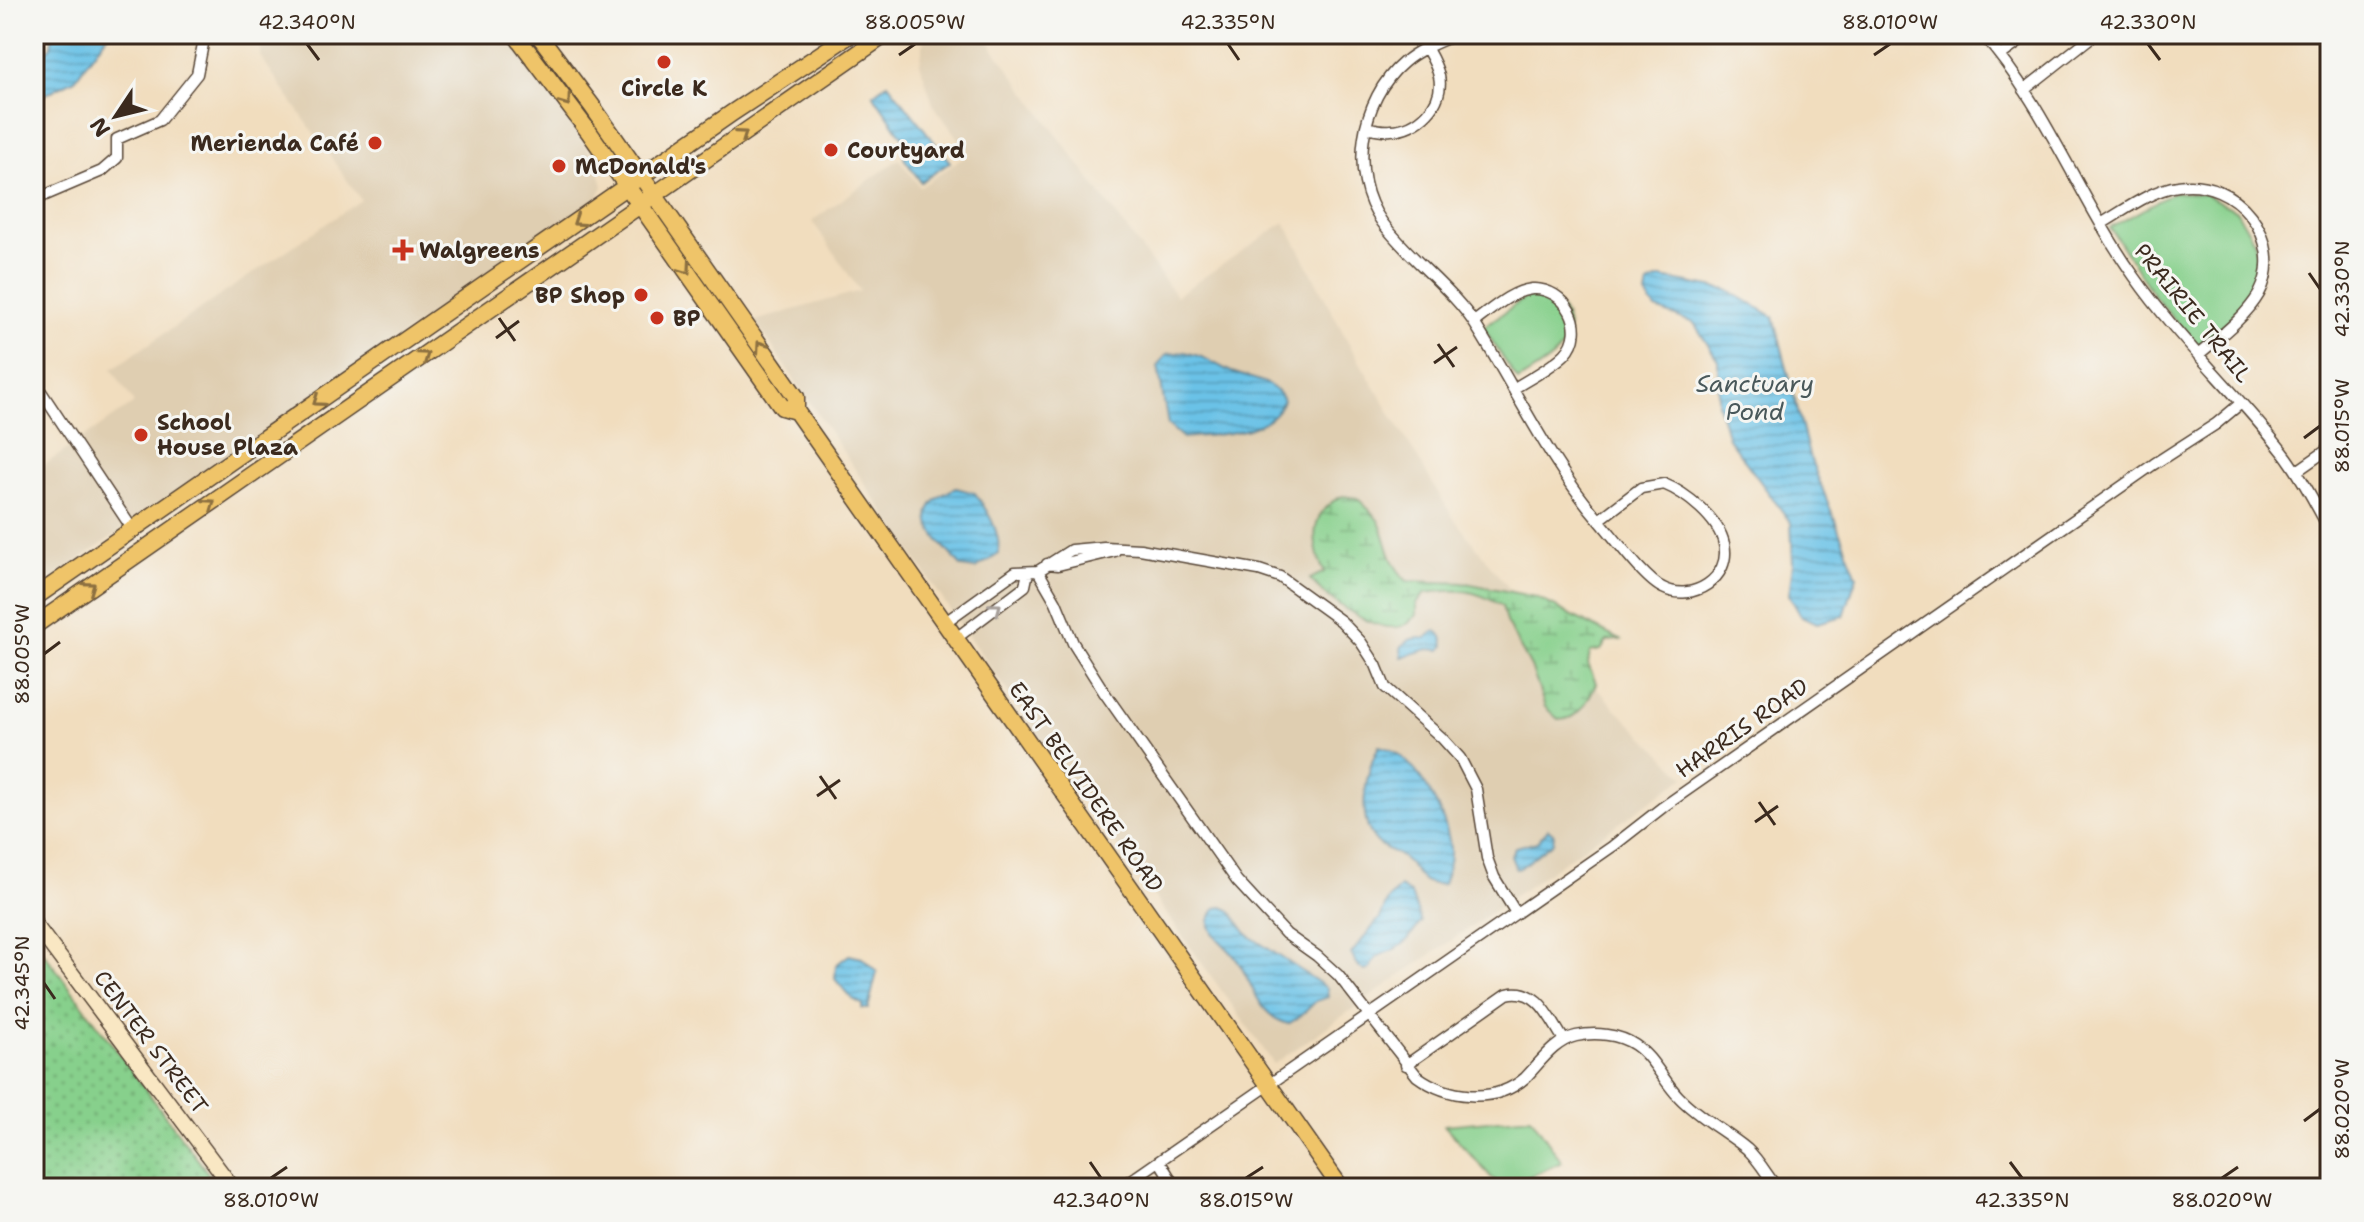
<svg xmlns="http://www.w3.org/2000/svg" width="2364" height="1222" viewBox="0 0 2364 1222" font-family="'Shantell Sans',sans-serif">
	<style>
		.built { fill: #dfceb1 }
		.grass { fill: url(#grass-dots); stroke: #617d55; stroke-width: 2 }
		.wetland { fill: url(#wetland-marsh); stroke: #617d55; stroke-width: 2 }
		.green { fill: #87d08c; stroke: #617d55; stroke-width: 2 }
		.water { fill: url(#water-rules); stroke: #527682; stroke-width: 2 }
		.lines { fill: none; stroke-linecap: round; stroke-linejoin: round }
		.street-casing { stroke: #564536; stroke-width: 13 }
		.secondary-casing { stroke: #564536; stroke-width: 17 }
		.primary-casing { stroke: #564536; stroke-width: 19 }
		.street { stroke: #fff; stroke-width: 10 }
		.secondary { stroke: #f9e7c3; stroke-width: 14 }
		.primary { stroke: #efc469; stroke-width: 16 }
		.oneway { stroke: #8c6f40 }
		.oneway2 { stroke: #a79f9a }
		.ticks { fill: none; stroke: #3b2a1e; stroke-width: 3 }
		.poi-dot { fill: #c8321e; stroke: #f6f6f2; stroke-width: 3 }
		.labels { text-anchor: middle; dominant-baseline: central; stroke-width: 6; stroke-linejoin: round; paint-order: stroke }
		.poi-label { font-size: 22px; font-weight: bold; fill: #3b2a1e; stroke: #f6f6f2; text-anchor: start }
		.street-label { font-size: 22px; fill: #3b2a1e; stroke: #f6f6f2 }
		.water-label { font-size: 24px; font-style: italic; fill: #49585a; stroke: #f6f6f2 }
		.neatline { fill: none; stroke: #3b2a1e; stroke-width: 3 }
		.ticks-label { font-size: 20px; text-anchor: middle; fill: #3b2a1e }
	</style>
	<defs>
		<pattern id="grass-dots" width="8" height="8" patternUnits="userSpaceOnUse" patternTransform="scale(2)"><rect width="8" height="8" fill="#87d08c"/><path d="M2 2h.1M6 6h.1" fill="none" stroke="#70a972" stroke-width="1.8" stroke-linecap="round"/></pattern>
		<pattern id="wetland-marsh" width="20" height="14" patternUnits="userSpaceOnUse" patternTransform="scale(2)"><rect width="20" height="14" fill="#87d08c"/><path d="M1 5h8M5 5V1M11 12h8M15 12V8" fill="none" stroke="#70a972"/></pattern>
		<pattern id="water-rules" width="6" height="5" patternUnits="userSpaceOnUse" patternTransform="scale(2)"><rect width="6" height="5" fill="#6ac2e7"/><path d="M0 2.5h6" fill="none" stroke="#589ebb"/></pattern>
	</defs>
	<rect width="100%" height="100%" fill="#f6f6f2"/>
	<filter id="ink" filterUnits="userSpaceOnUse"><feTurbulence type="fractalNoise" baseFrequency=".0125" numOctaves="2"/><feDisplacementMap in="SourceGraphic" scale="16" xChannelSelector="R" yChannelSelector="G"/><feConvolveMatrix kernelMatrix="1 2 1 2 8 2 1 2 1" color-interpolation-filters="sRGB"/></filter>
	<filter id="wash" filterUnits="userSpaceOnUse"><feTurbulence type="fractalNoise" baseFrequency=".006" numOctaves="4" result="noise"/><feDisplacementMap in="SourceGraphic" scale="32" xChannelSelector="R" yChannelSelector="G"/><feGaussianBlur stdDeviation="1.8" result="paint"/><feColorMatrix in="noise" values="0 0 0 0 0 0 0 0 0 0 0 0 0 0 0 0 0 1.4 0 .05"/><feComposite in="paint" operator="in"/></filter>
	<g filter="url(#wash)">
		<rect width="100%" height="100%" fill="#f1ddbe"/>
		<path class="built" d="M263,34H503L524,58L596,160L603,186L596,201L34,591V472L134,403L112,369L361,200L260,56Z
			M925,34H983L1176,296L1285,222L1349,344L1452,516L1498,575L1546,631L1615,708L1685,777L1274,1064L958,622L755,321L860,291L812,221L899,159L920,187L969,154L933,104L920,63Z"/>
		<path class="grass" d="M34,940L56,969L219,1188H34Z"/>
		<path class="wetland" d="M1343,496L1357,498C1364,505 1374,513 1379,522C1390,546 1386,559 1407,581L1466,583L1536,597L1620,640L1607,641L1601,650L1590,652L1588,664L1596,683C1589,699 1579,720 1559,720L1545,707L1531,667L1506,622L1502,606C1472,588 1459,589 1425,593L1417,603V615C1413,618 1411,622 1407,624C1380,639 1326,598 1310,579L1324,572C1311,543 1309,510 1343,496Z"/>
		<path class="green" d="M2174,192L2205,194L2237,211L2255,243L2259,274L2250,302L2199,348L2155,297L2110,228Z
			M1541,296C1555,302 1563,306 1567,322C1573,352 1540,366 1518,381L1483,327L1525,298Z
			M1531,1117L1562,1162L1504,1188H1501L1444,1125Z"/>
		<path class="water" d="M53,34H108L75,79L34,100V65L51,46Z
			M888,83L950,162L921,182L904,158L908,145L873,94Z
			M1661,278L1727,290L1774,317L1809,455L1857,576L1844,616L1817,623L1801,616L1789,595L1793,563L1791,523L1728,438L1718,404V360L1694,323L1656,309L1646,295L1648,284Z
			M1185,352C1205,357 1210,361 1227,370C1247,380 1271,377 1283,400C1270,436 1215,434 1183,438L1168,425L1158,366L1167,354Z
			M956,488L975,493C988,512 1000,530 999,554L975,569L962,567C936,538 904,510 956,488Z
			M1434,631C1441,631 1444,640 1444,646L1441,650L1428,649L1402,657L1401,648C1407,638 1415,638 1426,638Z
			M1379,746C1413,750 1448,816 1450,848C1451,860 1447,873 1443,884C1417,886 1420,872 1404,859C1396,852 1384,849 1377,842C1355,819 1366,771 1379,746Z
			M1548,829L1554,834L1553,842L1520,868L1516,869L1511,856L1515,847L1537,842Z
			M1400,887L1411,894L1421,922C1414,931 1409,941 1399,947C1385,955 1376,952 1370,969L1365,971L1360,968L1351,954L1380,918L1388,900Z
			M1223,907L1230,910L1248,935L1327,988L1328,997L1316,1001L1301,1016L1288,1024C1255,1015 1253,979 1234,956C1227,946 1214,939 1210,926C1209,919 1212,913 1216,908Z
			M849,955L862,958L877,972L868,1009H862V1004L851,998L835,979L836,965Z"/>
	</g>
	<g filter="url(#ink)">
		<g class="lines">
			<g class="street-casing">
				<path id="street" d="M1457,34C1439,42 1419,49 1404,62C1360,99 1348,175 1382,222C1408,258 1453,289 1476,326C1517,391 1549,462 1599,520
					M1982,34C2046,105 2079,199 2134,276C2178,339 2236,392 2283,452C2302,476 2315,504 2330,530
					M2001,55L2030,34
					M2024,90L2095,34
					M1366,127C1374,129 1383,131 1391,130C1418,129 1445,104 1439,76C1437,66 1431,56 1426,47
					M34,200L102,171L117,158V139L160,120L197,74L205,34
					M2101,224C2125,210 2151,190 2178,186C2235,176 2288,240 2259,294C2245,318 2219,337 2198,355
					M1474,322C1491,310 1511,291 1532,289C1565,287 1589,329 1565,354C1551,368 1530,378 1513,389
					M34,381L133,530
					M2297,471L2330,448
					M1664,484C1686,493 1719,519 1724,544C1732,578 1692,603 1663,588C1645,580 1614,537 1599,520L1641,488Z
					M1047,564L1058,565L1115,551
					M1038,571L1056,602L1073,643L1104,692L1237,881L1286,934L1317,956L1338,975L1417,1076C1447,1098 1494,1105 1525,1078C1540,1063 1554,1041 1576,1036C1595,1032 1619,1034 1635,1045C1653,1057 1664,1082 1679,1097C1699,1118 1725,1131 1747,1149C1759,1160 1767,1175 1777,1188
					M944,623L1015,572L1038,571L1071,550L1104,547L1140,549L1259,570L1280,577L1341,621L1361,642L1376,665L1385,687L1442,738L1460,758L1476,789L1487,858L1494,877L1516,913
					M955,639L1025,586L1028,572
					M1406,1065L1507,994C1538,986 1550,1019 1564,1040
					M1160,1162L1176,1188
					M1137,1176L1144,1188
					M1120,1188L1613,846L1663,807L2154,464L2216,424L2240,404"/>
			</g>
			<g class="secondary-casing">
				<path id="secondary" d="M34,923L233,1188"/>
			</g>
			<g class="primary-casing">
				<path id="primary" d="M515,34L589,132L782,407L796,411
					M538,34L592,106L796,397V411L1341,1188
					M34,598L732,113L851,34
					M34,626L886,34"/>
			</g>
			<use href="#street" class="street"/>
			<use href="#secondary" class="secondary"/>
			<use href="#primary" class="primary"/>
		</g>
		<defs><path id="oneway-chevron" d="M-2-3.5L2.5 0L-2 3.5" fill="none" stroke-width="1.6" stroke-linecap="round" stroke-linejoin="round" transform="scale(2)"/></defs>
		<g class="oneway">
			<use href="#oneway-chevron" transform="translate(566 101) rotate(54)"/>
			<use href="#oneway-chevron" transform="translate(742 135) rotate(-35)"/>
			<use href="#oneway-chevron" transform="translate(578 221) rotate(146)"/>
			<use href="#oneway-chevron" transform="translate(686 269) rotate(55)"/>
			<use href="#oneway-chevron" transform="translate(761 346) rotate(-125)"/>
			<use href="#oneway-chevron" transform="translate(424 356) rotate(-35)"/>
			<use href="#oneway-chevron" transform="translate(318 401) rotate(145)"/>
			<use href="#oneway-chevron" transform="translate(210 504) rotate(-35)"/>
			<use href="#oneway-chevron" transform="translate(90 587) rotate(-35)"/>
		</g>
		<use class="oneway2" href="#oneway-chevron" transform="translate(996 608) rotate(-37)"/>
	</g>
	<path class="ticks" d="M307,44L319,60M1228,44L1239,60M2148,44L2160,60M899,55L915,44M1874,55L1890,44M2309,273L2320,289M499,318L515,341M496,338L519,321M1438,344L1454,367M1434,363L1457,347M2304,438L2320,426M44,654L60,642M820,776L836,799M817,796L840,780M1759,802L1775,825M1755,822L1778,806M44,983L55,999M2304,1121L2320,1109M1090,1162L1101,1178M2010,1162L2022,1178M271,1178L287,1167M1246,1178L1263,1167M2222,1178L2238,1167"/>
	<g class="poi-dot">
		<circle cx="664" cy="62" r="8"/>
		<circle cx="375" cy="143" r="8"/>
		<circle cx="831" cy="150" r="8"/>
		<circle cx="559" cy="166" r="8"/>
		<path d="M399 238h8v8h8v8h-8v8h-8v-8h-8v-8h8z"/>
		<circle cx="641" cy="295" r="8"/>
		<circle cx="657" cy="318" r="8"/>
		<circle cx="141" cy="435" r="8"/>
	</g>
	<g class="labels">
		<g class="poi-label">
			<text x="664" y="88" text-anchor="middle">Circle K</text>
			<text x="359" y="143" text-anchor="end">Merienda Café</text>
			<text x="847" y="150">Courtyard</text>
			<text x="575" y="166">McDonald's</text>
			<text x="419" y="250">Walgreens</text>
			<text x="625" y="295" text-anchor="end">BP Shop</text>
			<text x="673" y="318">BP</text>
			<text x="157" y="422">School<tspan x="157" dy="25">House Plaza</tspan></text>
		</g>
		<g class="street-label">
			<text transform="translate(2193 313) rotate(51)">PRAIRIE TRAIL</text>
			<text transform="translate(1742 728) rotate(-35)">HARRIS ROAD</text>
			<text transform="translate(1086 787) rotate(55)">EAST BELVIDERE ROAD</text>
			<text transform="translate(151 1042) rotate(53)">CENTER STREET</text>
		</g>
		<g class="water-label">
			<text x="1755" y="384">Sanctuary<tspan x="1755" dy="28">Pond</tspan></text>
		</g>
	</g>
	<rect width="2364" height="1222" fill="none" stroke="#f6f6f2" stroke-width="88"/>
	<g transform="translate(116 116) rotate(235)" stroke="#f6f6f2" stroke-width="6" paint-order="stroke">
	<path d="M0-6L14 30L0 20L-14 30Z" fill="#3b2a1e"/>
	<text y="-12" font-size="22" font-weight="bold" text-anchor="middle" fill="#3b2a1e">N</text>
	</g>
	<rect x="44" y="44" width="2276" height="1134" class="neatline"/>
	<g class="ticks-label">
		<text x="307" y="29">42.340°N</text>
		<text x="915" y="29">88.005°W</text>
		<text x="1228" y="29">42.335°N</text>
		<text x="1890" y="29">88.010°W</text>
		<text x="2148" y="29">42.330°N</text>
		<text transform="translate(2342 289) rotate(-90)" y="7">42.330°N</text>
		<text transform="translate(2342 426) rotate(-90)" y="7">88.015°W</text>
		<text transform="translate(22 654) rotate(-90)" y="7">88.005°W</text>
		<text transform="translate(22 983) rotate(-90)" y="7">42.345°N</text>
		<text transform="translate(2342 1109) rotate(-90)" y="7">88.020°W</text>
		<text x="271" y="1207">88.010°W</text>
		<text x="1101" y="1207">42.340°N</text>
		<text x="1246" y="1207">88.015°W</text>
		<text x="2022" y="1207">42.335°N</text>
		<text x="2222" y="1207">88.020°W</text>
	</g>
</svg>
